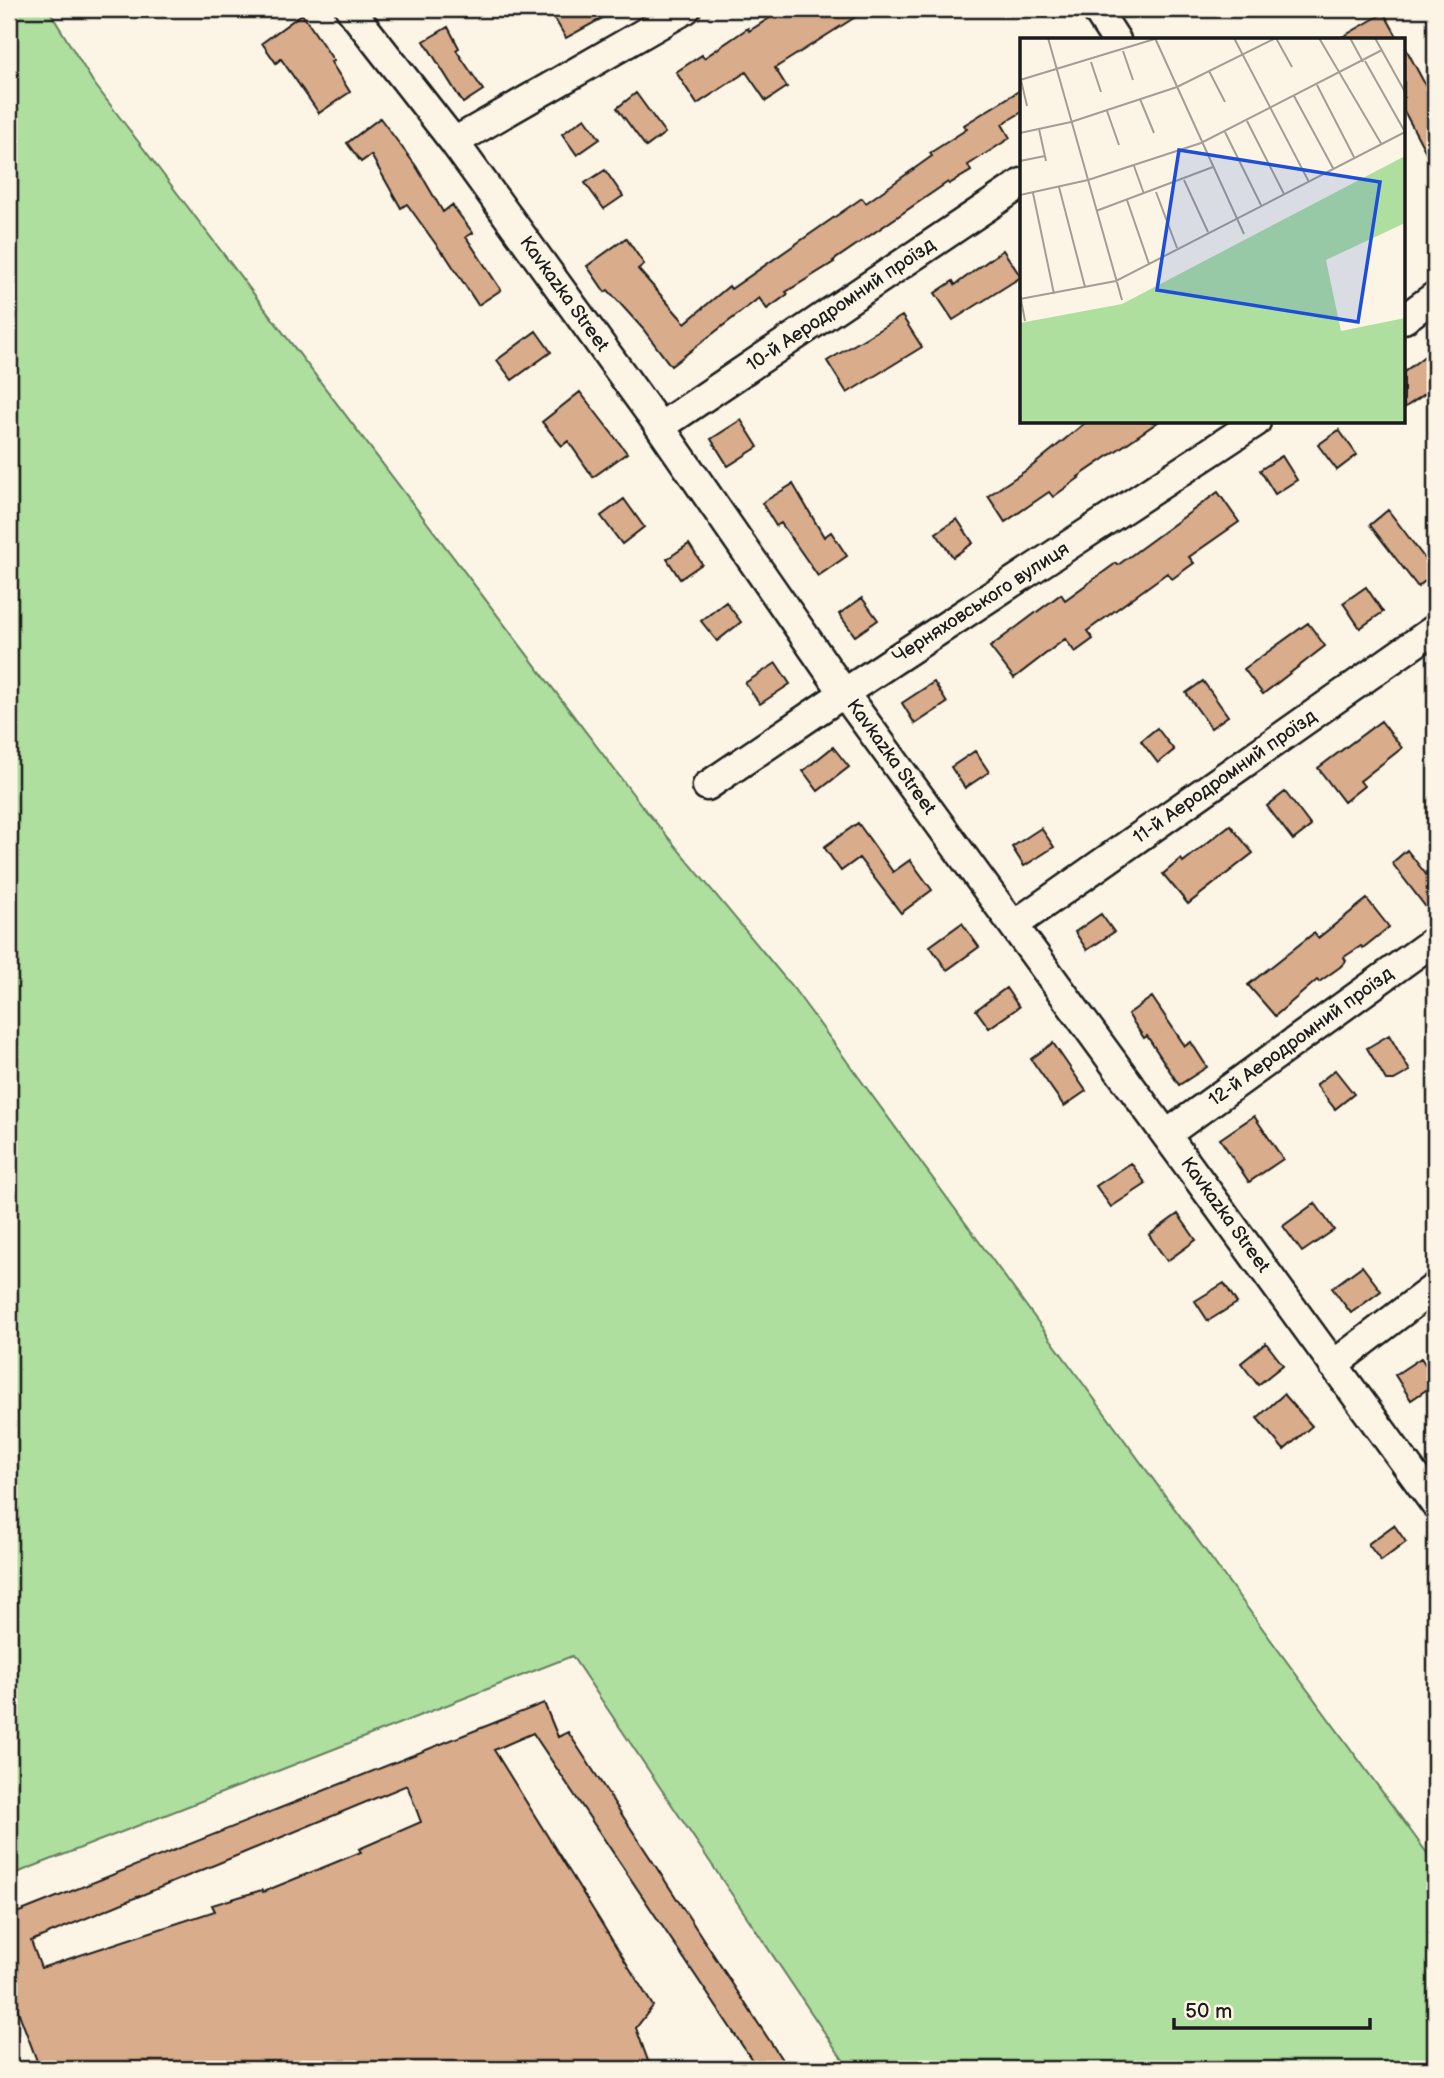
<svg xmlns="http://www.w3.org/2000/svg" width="1444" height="2078" viewBox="0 0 1444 2078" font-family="'Balsamiq Sans',sans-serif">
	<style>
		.green { fill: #aedf9f; stroke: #657e5e; stroke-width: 2 }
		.building { fill: #d9ac8b; stroke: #1c1c1c; stroke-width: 2; fill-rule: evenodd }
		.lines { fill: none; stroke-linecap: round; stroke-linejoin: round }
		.minor-casing { stroke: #1c1c1c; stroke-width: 33 }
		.minor { stroke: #fcf5e5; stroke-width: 28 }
		.labels { text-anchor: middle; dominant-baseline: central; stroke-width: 6; stroke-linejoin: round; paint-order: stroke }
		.street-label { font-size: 19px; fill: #1c1c1c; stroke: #fcf5e5 }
		.inset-road { fill: none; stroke: #a29e95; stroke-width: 2 }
		.view { fill: #1d4ed8; fill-opacity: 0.15; stroke: #1d4ed8; stroke-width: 3.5 }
		.inset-edge { fill: none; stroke: #1c1c1c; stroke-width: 3.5 }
	</style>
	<rect width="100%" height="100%" fill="#fcf5e5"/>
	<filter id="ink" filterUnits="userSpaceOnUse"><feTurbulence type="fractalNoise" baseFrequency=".0143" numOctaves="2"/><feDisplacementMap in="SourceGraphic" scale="14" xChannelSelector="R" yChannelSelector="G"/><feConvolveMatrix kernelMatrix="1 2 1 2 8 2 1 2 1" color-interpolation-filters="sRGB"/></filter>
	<g filter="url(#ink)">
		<path class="green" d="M9,9H48L93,82L642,806L794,989L1435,1864V2069H849L572,1656L9,1876Z"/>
		<path class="building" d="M549,9H619L566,38Z
			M784,9H868L775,68L787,87L766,101L746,72L697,104L676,72L702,55L704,58L748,28L749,31Z
			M1384,13L1399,40H1337Z
			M302,14L334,61L331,62L350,92L319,113L281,59L276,63L262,43Z
			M448,27L459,48L456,50L483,90L463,103L424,41Z
			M1404,45L1435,103V169L1404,111Z
			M1022,89V112L1002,124L1010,138L968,165L971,171L949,184L948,182L833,261L834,262L786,292L788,294L767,309L759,298L671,366L643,329L608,290L605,292L587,266L626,238L644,264L638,269L685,323L729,286L731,289L862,198L866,203L932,156L930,153L967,129L964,125Z
			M636,93L665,133L646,147L617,108Z
			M380,118L416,166L443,212L452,205L473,233L466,237L501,290L478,305L444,253L443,254L407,204L401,208L371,155L361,162L347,143Z
			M585,118L600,139L577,155L562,134Z
			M605,170L623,196L604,209L585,183Z
			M1003,250L1021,277L953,320L935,293L953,281L955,285Z
			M902,316L922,347L847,393L827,361Z
			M536,331L551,352L512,380L497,360Z
			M1435,348V387L1404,408V372Z
			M580,392L627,453L593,477L568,441L562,446L542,422Z
			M741,420L758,447L728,466L711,439Z
			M1086,422H1158L1078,477L1079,478L1053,497L1049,492L1005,522L988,496L1031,467Z
			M1339,430L1357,455L1337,470L1318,445Z
			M1282,456L1297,480L1275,494L1260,470Z
			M793,484L824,537L831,532L847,556L818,576L781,523L776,526L762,503Z
			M1218,492L1239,522L1189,557L1194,563L1172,579L1167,573L1087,631L1093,639L1075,652L1065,639L1014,678L990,647L1061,594L1065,600L1116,563L1118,565Z
			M624,499L644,527L622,544L601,516Z
			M1388,510L1435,572L1418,587L1370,525Z
			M957,519L973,543L953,557L936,533Z
			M689,544L702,564L680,579L667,559Z
			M1366,587L1383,612L1360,628L1343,603Z
			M862,598L878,620L855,636L839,614Z
			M726,602L741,622L717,641L701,621Z
			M1308,623L1325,646L1263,694L1244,669Z
			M776,663L790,684L760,704L745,683Z
			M1203,681L1228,716L1211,728L1186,693Z
			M934,682L947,703L915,724L902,703Z
			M1381,721L1402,748L1360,781L1364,786L1344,802L1318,768Z
			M1157,728L1174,750L1158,763L1141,741Z
			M833,747L849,767L818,791L803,771Z
			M975,751L989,772L965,788L951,767Z
			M1285,792L1311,826L1293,840L1267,806Z
			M858,823L893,872L910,860L932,890L901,913L859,858L841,871L824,847Z
			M1230,825L1253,853L1188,904L1163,874L1181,859L1183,862Z
			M1041,828L1054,847L1024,866L1012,847Z
			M1407,850L1435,886V919L1392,863Z
			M1367,899L1389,927L1363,948L1361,946L1344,957L1346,961L1340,967L1319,982L1317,980L1275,1016L1248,985L1314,933L1318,938Z
			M1101,914L1114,932L1087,950L1075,932Z
			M962,923L979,947L947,970L930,946Z
			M1006,988L1019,1007L989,1028L976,1010Z
			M1152,997L1185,1046L1191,1042L1207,1067L1179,1085L1147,1036L1144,1038L1128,1014Z
			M1389,1035L1410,1071L1394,1080H1386L1367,1048Z
			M1053,1043L1086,1091L1064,1106L1031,1059Z
			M1335,1070L1354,1094L1335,1109L1316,1085Z
			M1254,1116L1283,1159L1249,1182L1220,1139Z
			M1131,1163L1146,1184L1111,1207L1096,1186Z
			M1315,1203L1334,1230L1302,1252L1283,1226Z
			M1178,1214L1196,1240L1167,1261L1149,1235Z
			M1362,1266L1381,1291L1351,1313L1332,1288Z
			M1224,1283L1237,1303L1208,1321L1195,1301Z
			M1266,1343L1283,1365L1258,1385L1241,1363Z
			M1421,1358L1435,1379V1384L1411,1400L1395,1375Z
			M1284,1394L1312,1426L1284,1450L1257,1418Z
			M1394,1525L1406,1542L1381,1561L1368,1544Z
			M544,1703L558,1737L568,1732L788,2069H758L533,1733L494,1750L653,2006L636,2028L651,2069H40L9,1987V1916ZM407,1785L421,1822L359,1849L361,1852L263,1892L262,1890L212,1905L215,1911L41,1968L31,1941Z"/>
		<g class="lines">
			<g class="minor-casing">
				<path id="minor" d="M350,9L454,142L660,427L844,693L1435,1504
					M1096,9L1116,40
					M454,142L686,9
					M1404,319L1435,296
					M660,427L1022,183
					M707,786L844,693L1256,422
					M1014,925L1435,629
					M1167,1134L1435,940
					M1333,1365L1435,1287"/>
			</g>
			<use href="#minor" class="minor"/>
		</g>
	</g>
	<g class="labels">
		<g class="street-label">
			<text transform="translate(564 294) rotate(54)">Kavkazka Street</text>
			<text transform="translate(841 305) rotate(-34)">10-й Аеродромний проїзд</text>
			<text transform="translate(981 603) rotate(-33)">Черняховського вулиця</text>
			<text transform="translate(891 757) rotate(54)">Kavkazka Street</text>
			<text transform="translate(1225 777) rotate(-35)">11-й Аеродромний проїзд</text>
			<text transform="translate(1301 1037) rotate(-36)">12-й Аеродромний проїзд</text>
			<text transform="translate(1225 1215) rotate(54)">Kavkazka Street</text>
		</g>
	</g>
	<g transform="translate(1020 38)">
		<rect width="385" height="385" fill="#fcf5e5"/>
		<path d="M385,118V185L306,222L321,293L385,280V385H0V285L102,266Z" fill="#aedf9f"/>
		<path class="inset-road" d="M28,0L102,262M135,0L224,196M214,0L289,144M299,0L362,107M330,0L343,24M355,0L385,54M103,13L113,42M345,23L385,94M71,24L81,54M189,33L205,64M0,42L138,0M1,42L7,68M297,47L335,121M274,58L313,130M120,61L134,95M87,73L99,107M227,83L264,156M19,91L26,123M205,94L241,167M0,95L51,84L157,49L256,0L272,29M0,123L25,118M114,128L124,156M164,142L188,194M39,149L65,249M136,154L157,210M13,155L34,256M0,157L68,142L181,105L362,12M107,162L129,226M76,173L193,129M0,256L5,283M0,261L96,243L385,94"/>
		<path class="view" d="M159,112L360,144L338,284L137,252Z"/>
		<rect width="385" height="385" class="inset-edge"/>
	</g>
	<rect width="1444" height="2078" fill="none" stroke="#fcf5e5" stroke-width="35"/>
	<rect x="18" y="18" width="1409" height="2043" fill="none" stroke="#1c1c1c" stroke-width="2.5" filter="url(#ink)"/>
	<path d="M1174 2018v10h196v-10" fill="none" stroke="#1c1c1c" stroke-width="3.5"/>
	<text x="1185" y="2018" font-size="21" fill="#1c1c1c" stroke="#fcf5e5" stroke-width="5" paint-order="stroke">50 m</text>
</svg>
